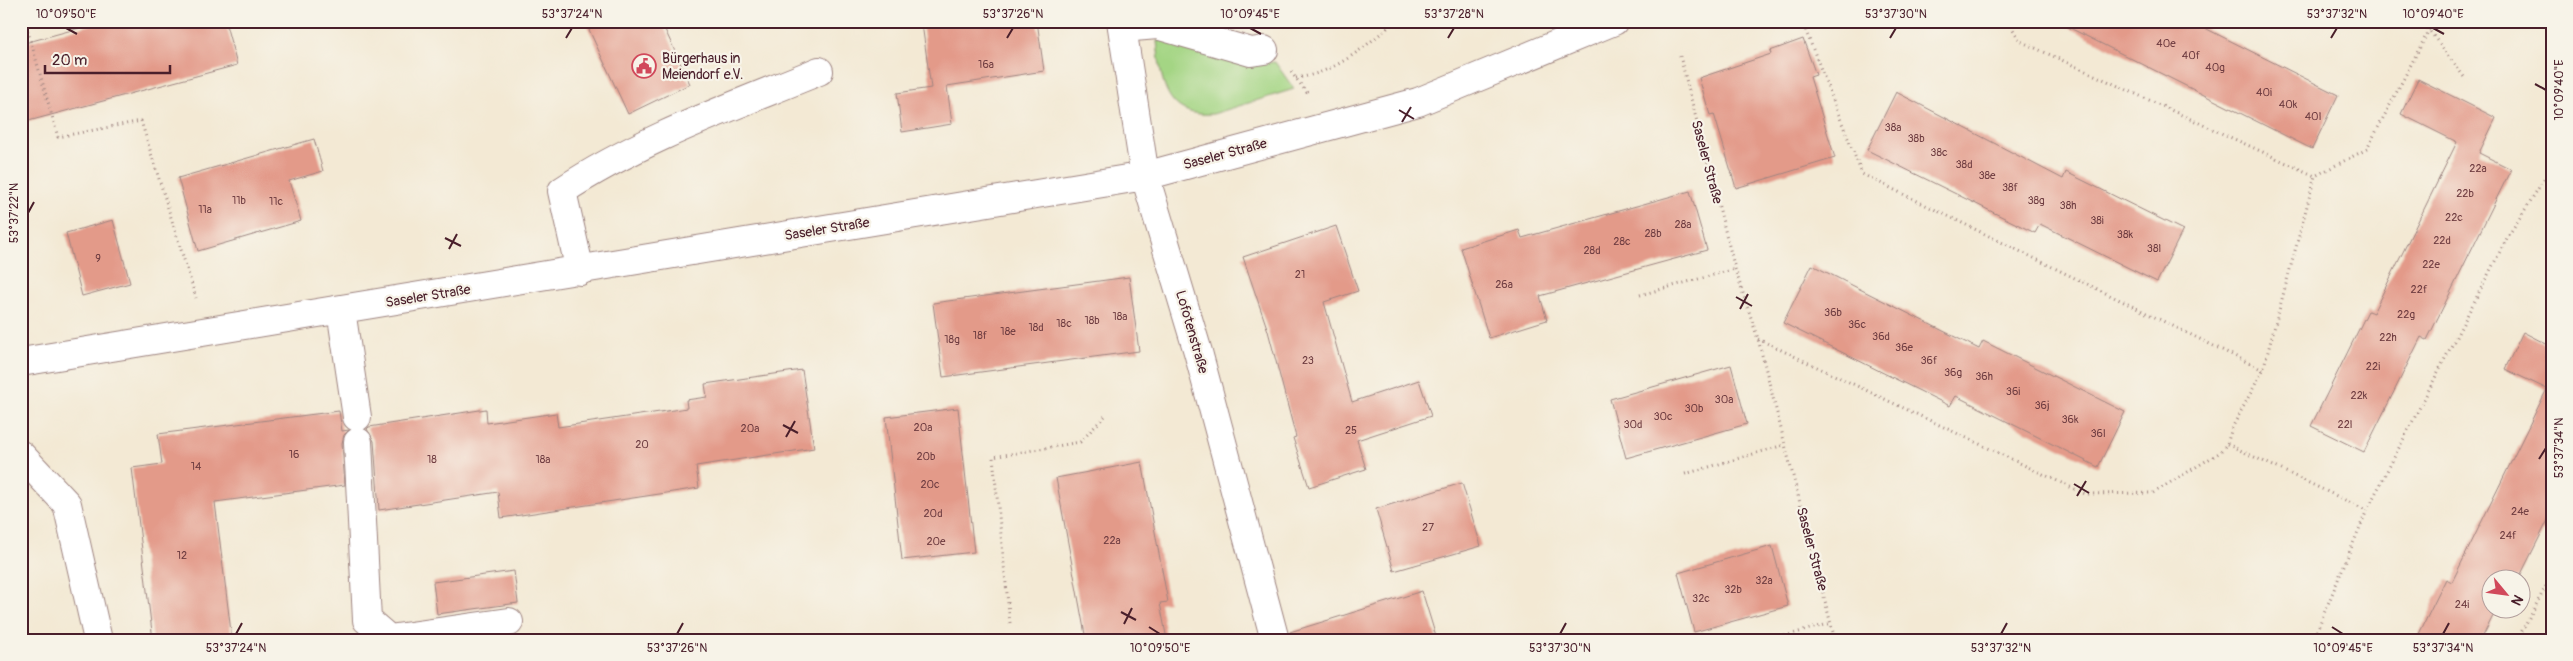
<svg xmlns="http://www.w3.org/2000/svg" width="2573" height="661" viewBox="0 0 2573 661" font-family="Pangolin,sans-serif">
	<style>
		.green { fill: #a4d584; stroke: #777a58 }
		.building { fill: #e39a89 }
		.lines { fill: none; stroke-linecap: round; stroke-linejoin: round }
		.minor-casing { stroke: #9e8480; stroke-width: 30 }
		.path { stroke: #9e8480; stroke-width: 3; stroke-dasharray: 1 4; stroke-linecap: butt }
		.minor { stroke: #fff; stroke-width: 28 }
		.ticks { fill: none; stroke: #4a1f2b; stroke-width: 2 }
		.labels { text-anchor: middle; dominant-baseline: central; stroke-width: 4.5; stroke-linejoin: round; paint-order: stroke }
		.number-label { font-size: 11px; fill: #703e42 }
		.poi-label { font-size: 14px; fill: #4a1f2b; stroke: #f7f3e8; text-anchor: start }
		.street-label { font-size: 14px; fill: #4a1f2b; stroke: #f7f3e8 }
		.neatline { fill: none; stroke: #4a1f2b; stroke-width: 2 }
		.ticks-label { font-size: 12px; text-anchor: middle; fill: #4a1f2b }
	</style>
	<rect width="100%" height="100%" fill="#f7f3e8"/>
	<filter id="ink" filterUnits="userSpaceOnUse"><feTurbulence type="fractalNoise" baseFrequency=".02" numOctaves="2"/><feDisplacementMap in="SourceGraphic" scale="10" xChannelSelector="R" yChannelSelector="G"/><feConvolveMatrix kernelMatrix="1 2 1 2 8 2 1 2 1" color-interpolation-filters="sRGB"/></filter>
	<filter id="wash" filterUnits="userSpaceOnUse"><feTurbulence type="fractalNoise" baseFrequency=".0096" numOctaves="4" result="noise"/><feDisplacementMap in="SourceGraphic" scale="20" xChannelSelector="R" yChannelSelector="G"/><feGaussianBlur stdDeviation="1.12" result="paint"/><feColorMatrix in="noise" values="0 0 0 0 0 0 0 0 0 0 0 0 0 0 0 0 0 1.4 0 .05"/><feComposite in="paint" operator="in"/></filter>
	<g filter="url(#wash)">
		<rect width="100%" height="100%" fill="#f3e9d4"/>
		<path class="green" d="M1165,39L1265,63L1275,62L1294,89L1213,114C1164,118 1161,80 1157,41Z"/>
		<g id="blocks">
			<path class="building" d="M105,21H225L237,65L21,123V44Z
				M585,21H661L690,84L628,114Z
				M941,21H1037L1044,71L947,86L952,124L902,132L897,93L931,88L922,24Z
				M2056,21H2191L2338,95L2312,149Z
				M1803,39L1816,75L1810,77L1835,158L1736,188L1714,114L1710,115L1699,78L1771,54L1770,51Z
				M2418,79L2496,118L2479,153L2511,169L2427,340L2421,337L2364,452L2311,426L2368,311L2373,313L2457,142L2401,114Z
				M1896,92L2063,179L2066,172L2183,230L2157,282L2040,224L2035,233L1867,150Z
				M314,139L323,171L289,181L301,221L198,251L178,178Z
				M1690,191L1707,250L1540,296L1547,320L1489,338L1461,248L1519,230L1522,238Z
				M113,220L130,283L82,296L66,233Z
				M1336,226L1358,291L1324,302L1352,402L1419,380L1431,416L1357,440L1366,469L1309,487L1293,438L1296,437L1268,331L1243,257Z
				M1812,265L1979,349L1983,341L2125,412L2098,467L1956,396L1950,406L1783,323Z
				M1129,277L1139,351L943,377L933,303Z
				M2523,332L2552,347V512L2519,578H2490V608H2497L2481,640H2416L2446,579L2452,582L2547,389L2505,369Z
				M1731,365L1747,424L1626,458L1610,399Z
				M802,370L814,448L696,466L699,488L501,518L498,492L379,510L374,441L367,429L369,427L486,409L487,423L556,413L558,427L687,408L686,400L707,397L705,384Z
				M958,408L974,552L902,560L886,417Z
				M339,411L342,431L349,430L344,435L342,443L345,485L215,502L232,640H153L132,468L162,464L158,434Z
				M1142,462L1168,602L1160,603L1167,640H1086L1056,478Z
				M1462,483L1481,546L1394,571L1376,509Z
				M1772,546L1788,606L1694,632L1678,573Z
				M514,571L518,603L437,614L433,582Z
				M1422,591L1437,640H1291L1290,632Z"/>
		</g>
	</g>
	<g filter="url(#ink)">
		<use href="#blocks" fill-opacity="0" stroke="#9e8480" stroke-width="1"/>
		<g class="lines">
			<g class="minor-casing">
				<path id="minor" d="M1121,21L1145,176L1198,352L1275,640
					M1122,28L1157,25L1251,52L1264,50
					M580,271L562,191C640,139 732,107 819,71
					M341,310L357,417
					M21,362L1145,176L1418,102L1614,21
					M358,442L367,620L389,639L509,622
					M21,455L67,504L98,640"/>
			</g>
			<path class="path" d="M25,21L58,137L141,121L196,298
				M1802,21L1862,174L2263,370
				M2008,21L2020,41L2315,176
				M2420,21L2429,30L2464,77
				M1680,56L1735,269L1758,339L1835,640
				M1291,72L1308,94
				M1296,78C1337,73 1365,46 1396,21
				M1640,295L1735,269
				M1758,339L2085,494L2153,493L2219,453L2227,444L2232,428L2263,370L2315,176L2367,149L2429,30L2450,21
				M2227,444L2366,510
				M1685,474L1784,445
				M1010,623L993,457L1080,442L1106,415
				M1770,640L1832,623
				M2313,640L2367,510L2507,238L2552,167
				M2517,640L2552,575"/>
			<use href="#minor" class="minor"/>
		</g>
	</g>
	<path class="ticks" d="M66,28L77,34M1250,28L1261,34M2433,28L2444,34M566,38L572,28M1007,38L1013,28M1448,38L1454,28M1890,38L1896,28M2331,38L2337,28M2535,84L2546,90M1399,110L1414,119M1402,122L1411,107M28,213L34,202M445,238L461,246M449,249L457,234M1736,297L1752,306M1740,309L1748,294M783,425L798,433M786,437L795,421M2539,459L2546,448M2074,484L2089,493M2077,496L2086,481M1121,612L1136,620M1124,624L1132,608M1149,627L1160,634M2332,627L2343,634M236,634L242,623M677,634L683,623M1560,634L1566,623M2001,634L2007,623M2443,634L2449,623"/>
	<defs>
		<g id="civic-ring" transform="scale(1.25)"><circle r="9.5" fill="#f7f3e8" stroke="#d1495b" stroke-width="1.5"/><path d="M-.6-6.5H3V-4.5H.6V-3L4-1V1h2V6H-6V1h2V-1L-.6-3ZM-1.2 2.5V6h2.4V2.5Z" fill="#d1495b"/></g>
	</defs>
	<g fill-rule="evenodd">
		<use href="#civic-ring" x="644" y="66"/>
	</g>
	<g class="labels">
		<g class="number-label">
			<text x="2166" y="43">40e</text>
			<text x="2191" y="55">40f</text>
			<text x="986" y="64">16a</text>
			<text x="2215" y="67">40g</text>
			<text x="2264" y="92">40i</text>
			<text x="2288" y="104">40k</text>
			<text x="2313" y="116">40l</text>
			<text x="1893" y="127">38a</text>
			<text x="1916" y="138">38b</text>
			<text x="1939" y="152">38c</text>
			<text x="1964" y="164">38d</text>
			<text x="2478" y="168">22a</text>
			<text x="1987" y="175">38e</text>
			<text x="2010" y="187">38f</text>
			<text x="2465" y="193">22b</text>
			<text x="239" y="200">11b</text>
			<text x="2036" y="200">38g</text>
			<text x="276" y="201">11c</text>
			<text x="2068" y="205">38h</text>
			<text x="205" y="209">11a</text>
			<text x="2454" y="217">22c</text>
			<text x="2097" y="220">38i</text>
			<text x="1683" y="224">28a</text>
			<text x="1653" y="233">28b</text>
			<text x="2125" y="234">38k</text>
			<text x="2442" y="240">22d</text>
			<text x="1622" y="241">28c</text>
			<text x="2154" y="248">38l</text>
			<text x="1592" y="250">28d</text>
			<text x="98" y="258">9</text>
			<text x="2431" y="264">22e</text>
			<text x="1300" y="274">21</text>
			<text x="1504" y="284">26a</text>
			<text x="2419" y="289">22f</text>
			<text x="1833" y="312">36b</text>
			<text x="2406" y="314">22g</text>
			<text x="1120" y="316">18a</text>
			<text x="1092" y="320">18b</text>
			<text x="1064" y="323">18c</text>
			<text x="1857" y="324">36c</text>
			<text x="1036" y="327">18d</text>
			<text x="1008" y="331">18e</text>
			<text x="980" y="335">18f</text>
			<text x="1881" y="336">36d</text>
			<text x="2388" y="337">22h</text>
			<text x="952" y="339">18g</text>
			<text x="1904" y="347">36e</text>
			<text x="1308" y="360">23</text>
			<text x="1929" y="360">36f</text>
			<text x="2373" y="366">22i</text>
			<text x="1953" y="372">36g</text>
			<text x="1984" y="376">36h</text>
			<text x="2013" y="391">36i</text>
			<text x="2359" y="395">22k</text>
			<text x="1724" y="399">30a</text>
			<text x="2042" y="405">36j</text>
			<text x="1694" y="408">30b</text>
			<text x="1663" y="416">30c</text>
			<text x="2070" y="419">36k</text>
			<text x="1633" y="424">30d</text>
			<text x="2345" y="424">22l</text>
			<text x="923" y="427">20a</text>
			<text x="750" y="428">20a</text>
			<text x="1351" y="430">25</text>
			<text x="2098" y="433">36l</text>
			<text x="642" y="444">20</text>
			<text x="294" y="454">16</text>
			<text x="926" y="456">20b</text>
			<text x="432" y="459">18</text>
			<text x="543" y="459">18a</text>
			<text x="196" y="466">14</text>
			<text x="930" y="484">20c</text>
			<text x="2520" y="511">24e</text>
			<text x="933" y="513">20d</text>
			<text x="1428" y="527">27</text>
			<text x="2508" y="535">24f</text>
			<text x="1112" y="540">22a</text>
			<text x="936" y="541">20e</text>
			<text x="182" y="555">12</text>
			<text x="1764" y="580">32a</text>
			<text x="1733" y="589">32b</text>
			<text x="1701" y="598">32c</text>
			<text x="2462" y="604">24i</text>
		</g>
		<g class="poi-label">
			<text x="662" y="58">Bürgerhaus in<tspan x="662" dy="16">Meiendorf e.V.</tspan></text>
		</g>
		<g class="street-label">
			<text transform="translate(1225 154) rotate(-15)">Saseler Straße</text>
			<text transform="translate(1707 162) rotate(75)">Saseler Straße</text>
			<text transform="translate(827 229) rotate(-9)">Saseler Straße</text>
			<text transform="translate(428 296) rotate(-9)">Saseler Straße</text>
			<text transform="translate(1192 332) rotate(74)">Lofotenstraße</text>
			<text transform="translate(1812 549) rotate(75)">Saseler Straße</text>
		</g>
	</g>
	<rect width="2573" height="661" fill="none" stroke="#f7f3e8" stroke-width="55"/>
	<g transform="translate(2506 594) rotate(119)"><circle r="24" fill="#f7f3e8" stroke="#b29e9c"/>
	<path d="M0-4L9 19L0 12L-9 19Z" fill="#d1495b"/>
	<text y="-8" font-size="14" font-weight="bold" text-anchor="middle" fill="#4a1f2b">N</text>
	</g>
	<path d="M45 65v8h125v-8" fill="none" stroke="#4a1f2b" stroke-width="2.5"/>
	<text x="52" y="65" font-size="15" fill="#4a1f2b" stroke="#f7f3e8" stroke-width="4" paint-order="stroke">20 m</text>
	<rect x="28" y="28" width="2518" height="606" class="neatline"/>
	<g class="ticks-label">
		<text x="66" y="18">10°09'50"E</text>
		<text x="572" y="18">53°37'24"N</text>
		<text x="1013" y="18">53°37'26"N</text>
		<text x="1250" y="18">10°09'45"E</text>
		<text x="1454" y="18">53°37'28"N</text>
		<text x="1896" y="18">53°37'30"N</text>
		<text x="2337" y="18">53°37'32"N</text>
		<text x="2433" y="18">10°09'40"E</text>
		<text transform="translate(2559 90) rotate(-90)" y="4">10°09'40"E</text>
		<text transform="translate(14 213) rotate(-90)" y="4">53°37'22"N</text>
		<text transform="translate(2559 448) rotate(-90)" y="4">53°37'34"N</text>
		<text x="236" y="652">53°37'24"N</text>
		<text x="677" y="652">53°37'26"N</text>
		<text x="1160" y="652">10°09'50"E</text>
		<text x="1560" y="652">53°37'30"N</text>
		<text x="2001" y="652">53°37'32"N</text>
		<text x="2343" y="652">10°09'45"E</text>
		<text x="2443" y="652">53°37'34"N</text>
	</g>
</svg>
